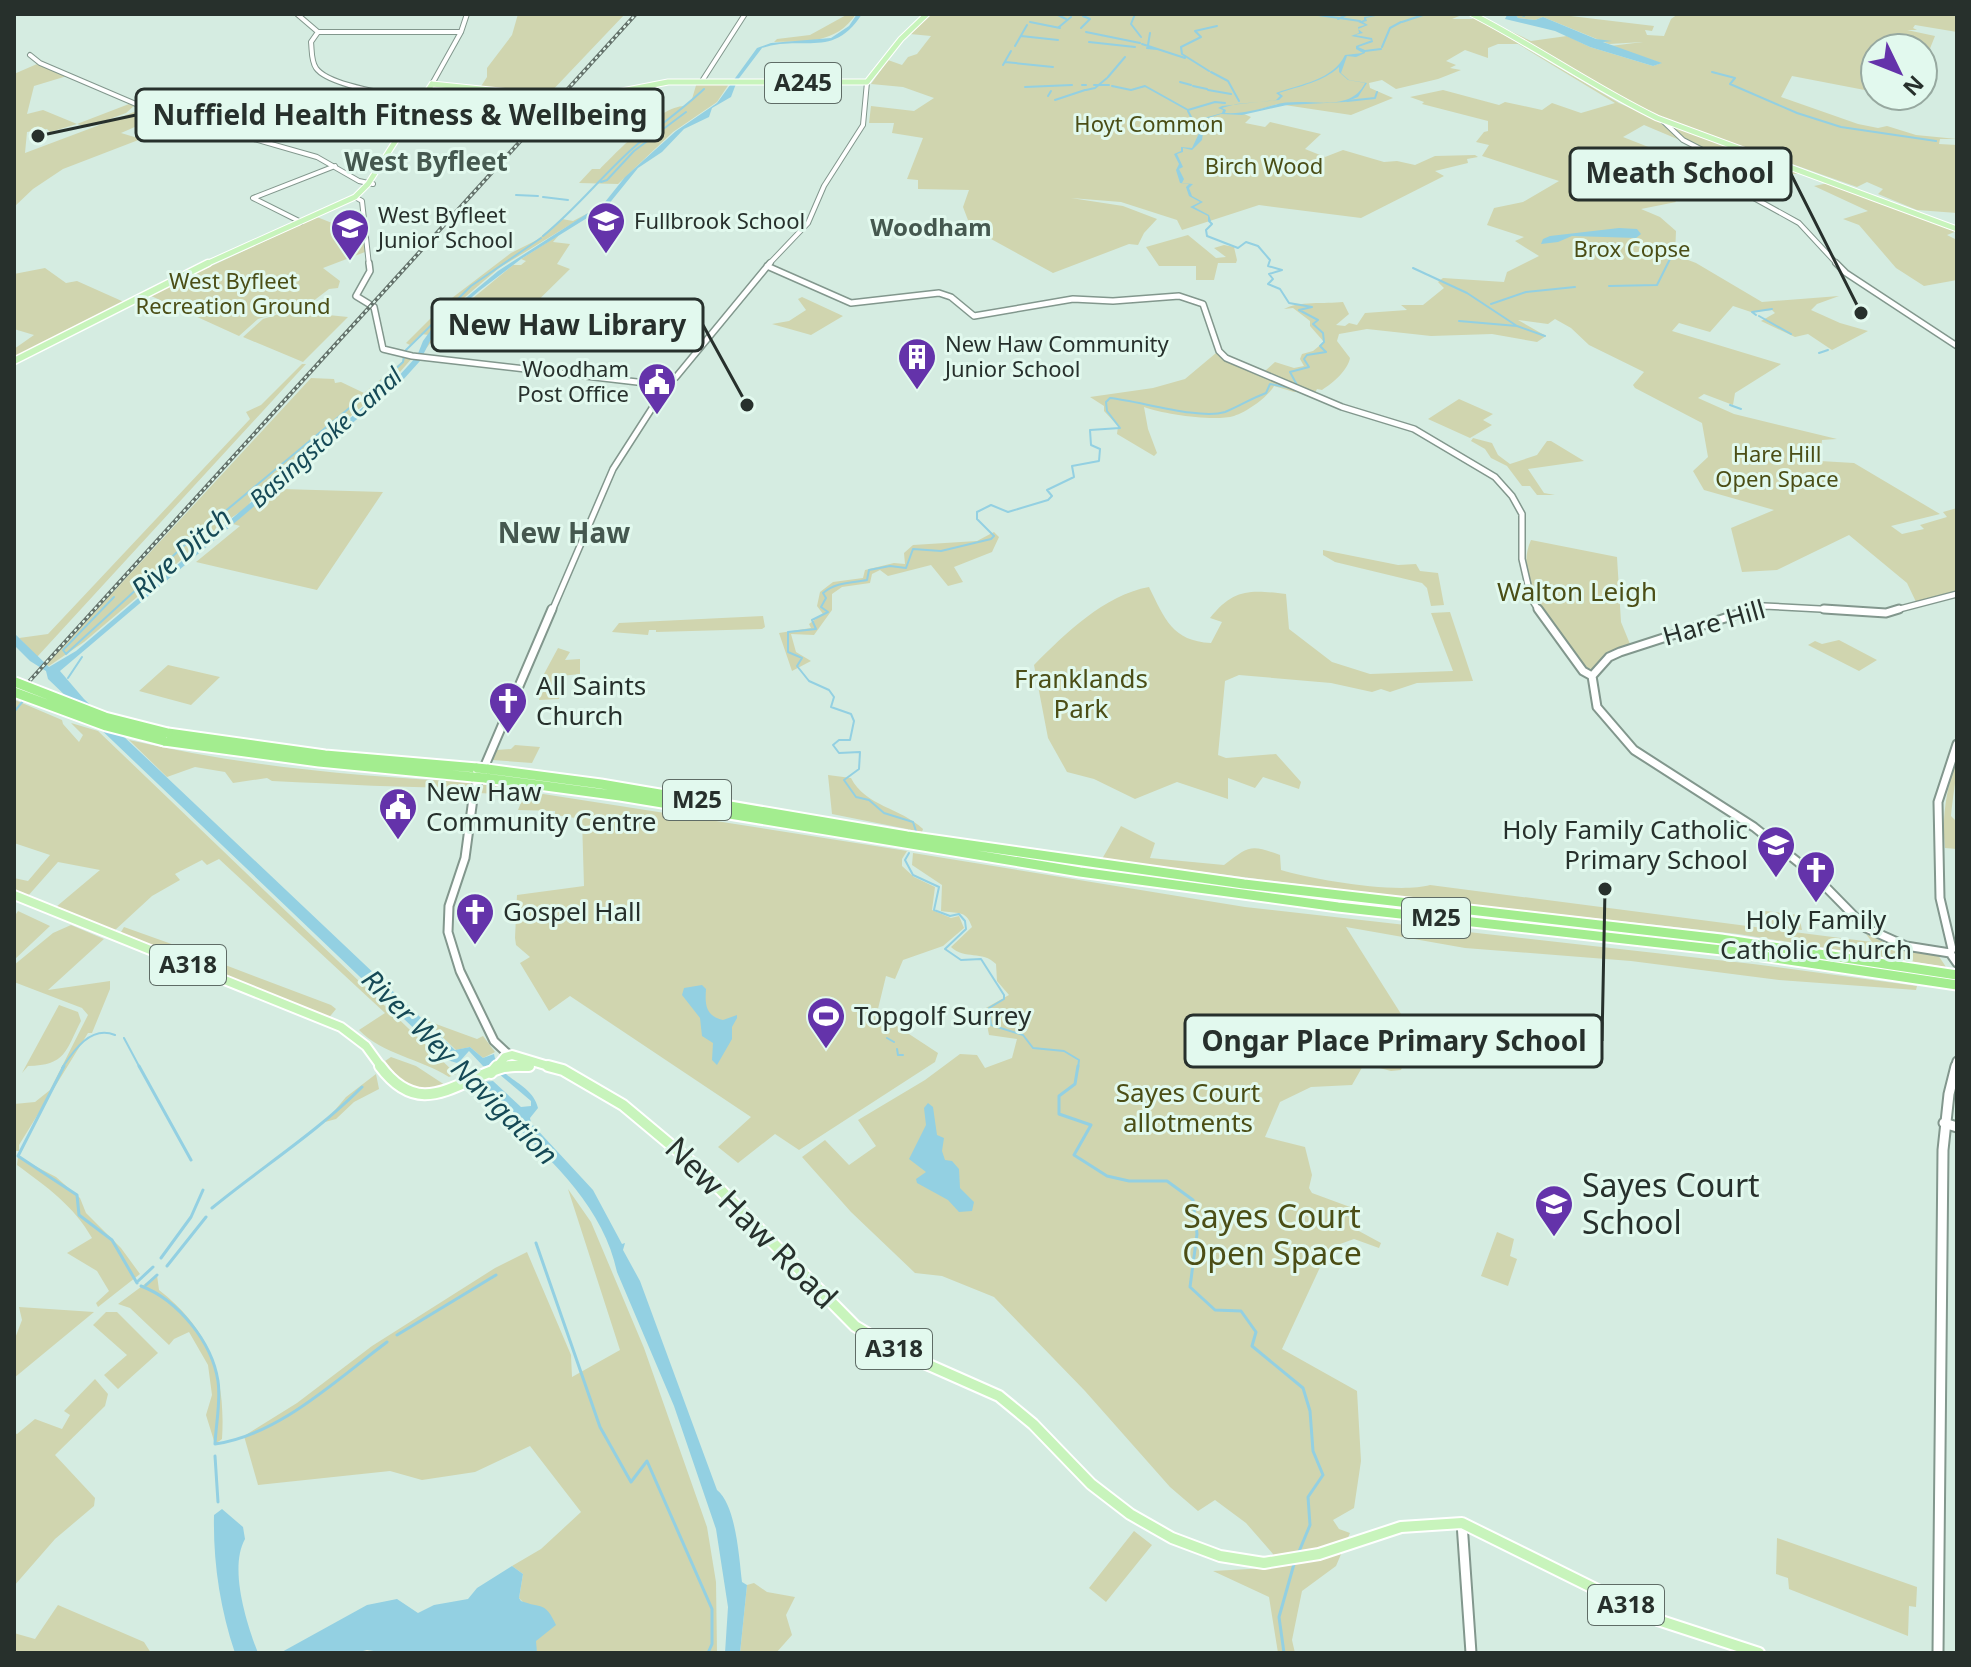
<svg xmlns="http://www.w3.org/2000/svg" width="1971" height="1667" viewBox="0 0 1971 1667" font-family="'Noto Sans',sans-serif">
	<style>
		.green { fill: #d0d5af }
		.water { fill: #93d0e2; fill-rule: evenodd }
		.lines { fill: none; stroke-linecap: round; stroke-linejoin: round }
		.stream-far1 { stroke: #93d0e2; stroke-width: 2 }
		.stream { stroke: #93d0e2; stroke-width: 3 }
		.secondary-far3-casing { stroke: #82978d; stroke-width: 6 }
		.secondary-far2-casing { stroke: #82978d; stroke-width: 8 }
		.secondary-far1-casing { stroke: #82978d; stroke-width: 11 }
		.secondary-casing { stroke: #82978d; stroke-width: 13 }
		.primary-far3-casing { stroke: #fff; stroke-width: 7 }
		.primary-far2-casing { stroke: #fff; stroke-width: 9 }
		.primary-far1-casing { stroke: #fff; stroke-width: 12 }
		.primary-casing { stroke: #fff; stroke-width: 14 }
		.highway-casing { stroke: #fff; stroke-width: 13 }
		.secondary-far3 { stroke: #fff; stroke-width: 4 }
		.secondary-far2 { stroke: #fff; stroke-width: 5 }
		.secondary-far1 { stroke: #fff; stroke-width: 7 }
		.secondary { stroke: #fff; stroke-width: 9 }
		.primary-far3 { stroke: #c8f4bc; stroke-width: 5 }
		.primary-far2 { stroke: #c8f4bc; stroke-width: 6 }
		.primary-far1 { stroke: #c8f4bc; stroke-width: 8 }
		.primary { stroke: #c8f4bc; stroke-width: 10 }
		.highway { stroke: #a3ed8f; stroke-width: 9 }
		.rail-casing { stroke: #63716a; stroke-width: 4 }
		.rail { stroke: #e2f9ee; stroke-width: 2; stroke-dasharray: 3; stroke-linecap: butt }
		.primary-bridge-casing { stroke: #fff; stroke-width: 7; stroke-linecap: butt }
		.highway-bridge-casing { stroke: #fff; stroke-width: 13; stroke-linecap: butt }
		.primary-bridge { stroke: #c8f4bc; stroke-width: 5 }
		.highway-bridge { stroke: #a3ed8f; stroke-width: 9 }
		.labels { text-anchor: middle; stroke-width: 6; stroke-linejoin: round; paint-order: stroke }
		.far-park-label { font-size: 22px; fill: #4b4e16; stroke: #e2f9ee }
		.far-poi-label { font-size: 22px; fill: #27302c; stroke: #e2f9ee; text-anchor: start }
		.shield { fill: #e2f9ee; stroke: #5f6c66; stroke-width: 2 }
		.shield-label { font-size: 24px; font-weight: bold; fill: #27302c }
		.far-neighbourhood-label { font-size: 24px; font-weight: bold; fill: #45584f; stroke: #e2f9ee }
		.far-water-label { font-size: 24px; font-style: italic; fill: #154956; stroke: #e2f9ee }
		.far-quarter-label { font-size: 26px; font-weight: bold; fill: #45584f; stroke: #e2f9ee }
		.park-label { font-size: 26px; fill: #4b4e16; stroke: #e2f9ee }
		.street-label { font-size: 26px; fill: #27302c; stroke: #e2f9ee }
		.poi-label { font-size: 26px; fill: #27302c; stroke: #e2f9ee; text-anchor: start }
		.neighbourhood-label { font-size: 28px; font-weight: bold; fill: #45584f; stroke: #e2f9ee }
		.water-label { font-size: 28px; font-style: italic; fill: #154956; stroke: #e2f9ee }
		.near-poi-label { font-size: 32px; fill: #27302c; stroke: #e2f9ee; text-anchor: start }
		.near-park-label { font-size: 32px; fill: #4b4e16; stroke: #e2f9ee }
		.near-street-label { font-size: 32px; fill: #27302c; stroke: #e2f9ee }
		.leader { fill: none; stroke: #27302c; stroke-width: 3 }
		.callout-dot { fill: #27302c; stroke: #e2f9ee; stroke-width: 3 }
		.callout { fill: #e2f9ee; stroke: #27302c; stroke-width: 3 }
		.callout-label { font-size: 28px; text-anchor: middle; font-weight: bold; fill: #27302c }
	</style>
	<rect width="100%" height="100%" fill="#d5ece1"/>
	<path class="green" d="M518 14H625L548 95 480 88 487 77V68L512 35Z
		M848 14H856C836 44 807 41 774 42L777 39 810 35Z
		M932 14H1464L1452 19H1473L1470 15 1619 103 1657 120 1682 141 1644 125 1623 137 1651 148 1662 172 1682 173 1683 192 1670 194 1676 202 1641 209 1660 217 1676 231 1675 255 1696 263 1762 302 1839 296 1817 304 1811 310 1840 323 1868 331 1832 350 1808 334 1795 337 1761 321 1775 313 1772 310 1751 312 1733 306 1710 332 1679 323 1672 331 1781 364 1735 393 1733 405 1704 394 1698 398 1734 414 1837 439 1822 440 1820 461 1854 463 1940 514 1891 526 1902 534 1924 529 1920 525 1947 517 1943 512 1957 508V592L1917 604 1907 583 1849 535 1777 570 1742 572 1731 528 1774 510 1704 490 1693 471 1708 457 1702 423 1635 388 1633 385 1644 372 1589 345 1571 328 1555 319 1548 324 1518 320 1546 336 1537 342 1492 334 1431 336 1367 329 1339 334 1337 341 1350 358C1348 370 1333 383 1322 390L1317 389 1315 393 1265 371 1275 362 1294 368 1304 366 1300 359 1302 354 1313 351 1324 342 1310 326V321L1293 308 1284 309C1298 301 1325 304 1343 302L1349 314 1336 325 1345 326 1349 323 1357 325 1365 313 1407 310 1401 305H1423L1444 288 1438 282 1443 278 1504 282 1507 272 1539 256 1515 241 1524 237 1487 225 1494 208 1523 202 1559 181 1482 156 1489 145 1476 142 1484 132 1488 131V121L1422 104 1424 102 1410 97 1443 90 1499 105 1505 102 1542 110 1552 103 1581 113 1615 103 1518 44H1498L1488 48V58L1465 50 1446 61 1456 65 1450 68 1461 70 1438 79 1396 89 1382 80 1369 83 1370 88 1393 98 1351 115 1278 104 1244 114 1251 117 1245 123 1265 127 1270 122 1321 134 1305 149 1325 157 1343 150 1384 162 1397 161 1415 165 1435 156 1475 155 1478 157 1467 159 1468 163 1435 171 1444 176 1361 218 1259 205 1182 230 1177 220 1121 202 1071 198 1123 206 1157 219 1144 233 1138 245 1129 244 1053 273 971 228 963 207 969 190 918 189V180L907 179 923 138 892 133 894 123H869L871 106 914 111 934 98 903 87 871 84 888 60 902 65 908 57 917 54 931 36 910 34Z
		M1514 14H1554L1654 26 1652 31 1645 30 1647 35 1664 36 1671 19 1678 14H1957V32L1915 25 1913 28 1917 30H1907L1935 36 1927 56 1923 55V48H1875V54L1868 62 1875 63V92L1792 76 1781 97 1858 124 1878 128 1887 126 1916 135 1957 139H1940L1939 144 1957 145V213L1917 210 1878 194 1883 189 1867 182 1857 187 1659 117 1612 94 1508 30 1531 41 1567 36 1590 47 1653 66 1661 63 1610 46 1643 42 1609 44 1543 17 1535 20 1518 18Z
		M37 64 67 76 34 86 27 114 43 110 77 124 129 104 134 106 126 113 88 127 77 124 50 132 47 129 27 132 25 153 142 109 160 116 121 133 141 139 63 169 33 189 14 207V74Z
		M697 82 729 84 717 102 673 132 618 184 579 183 592 169H600C617 152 661 105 685 106L692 99Z
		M1666 123 1808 172 1769 178 1748 170 1731 171 1723 159 1689 142Z
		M1833 182 1957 231 1947 235 1957 240V280L1924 286 1896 268 1859 225 1843 219 1868 211 1814 186Z
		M596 209 499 268 436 322 429 335 421 334 410 345 406 343 448 301 511 253 537 240 562 219 573 221Z
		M317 217 332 223 360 220 365 252 323 268 340 281 338 288 329 289 312 302 258 319 239 336 149 295Z
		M559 235 553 242 570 244 557 264 570 269 509 329 497 327 475 343 434 338 422 354 438 327 513 265H521L526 261 521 259Z
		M1188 235 1216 258 1226 257 1214 248 1224 245 1234 247 1237 260 1236 263H1218L1214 280H1196V266H1159L1146 247Z
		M45 268 66 283 77 281 124 302 14 358V349L34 335 14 329V274Z
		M802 297 843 316 811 335 772 324 789 321 806 310 798 299Z
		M310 304 328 315 348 317 303 362 243 337 263 319Z
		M1216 353 1300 390 1294 392 1274 386C1268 397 1247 412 1234 416 1214 422 1163 414 1144 407L1148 429 1157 453 1154 456 1117 434 1118 426 1104 411V406L1090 397 1153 388 1185 379Z
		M402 356 413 357 393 380 250 502 249 506 228 520 84 642 49 666 46 665 311 378 334 379 335 383 341 382 364 393 403 361Z
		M302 364H306L37 657 19 638 48 634 250 419 246 412 261 405Z
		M1459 399 1493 414 1483 420 1492 425 1470 438 1428 419Z
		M1473 438 1492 443 1498 455 1510 464 1537 455 1547 441H1551L1584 461 1528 469 1544 493 1555 495H1537L1530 486H1522L1507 466 1491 458 1485 449 1471 441Z
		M298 469 305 471 282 489 383 492 317 590 196 562 240 526 233 524 239 517Z
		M994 532 999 537 992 552 954 567 963 582 948 586 931 565 888 576 880 570 872 574 870 583 842 587 832 594V610L814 635 791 634 796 652 811 661 792 671 779 633 811 628 809 624 823 614 817 606 820 592 833 582 863 578 865 570 894 563 905 564 904 553 913 545 977 541Z
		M1531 540 1617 557 1621 622 1630 644 1612 652 1595 670 1584 667C1560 635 1511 583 1531 540Z
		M1323 550 1398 565 1416 564 1420 571 1438 573 1444 605 1431 606 1427 588 1422 583 1335 562 1323 555Z
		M1149 587C1165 619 1172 641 1211 643L1222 622 1210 618C1234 588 1250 590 1286 594L1289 629 1332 662 1370 674 1453 671 1431 613 1450 612 1473 681 1417 683 1390 692 1381 689 1372 692 1331 683 1239 675 1225 681 1218 755 1226 758 1276 754 1301 782 1299 789 1263 777 1255 788 1228 778V799L1177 782 1135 799 1094 779 1067 772 1048 738 1034 665C1065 634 1104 595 1149 587Z
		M763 616 765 627 762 629 656 632V630H649L648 635 612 632 619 623Z
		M1839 640 1877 660 1859 671 1808 645 1815 641 1822 644Z
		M558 648 570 652 565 660 580 659V674L561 676 559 699 539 700 544 674Z
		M168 665 220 677 191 705 139 691Z
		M15 700 62 720 63 724 79 742 83 735 71 723 98 731 456 1074 449 1077C421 1059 382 1054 359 1030L385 1013 219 859 207 865 202 860 175 874 180 880 152 896 114 931 56 907 100 870 58 862 27 897 14 893V878L28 881 50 855 14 843Z
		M129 740C241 766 359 777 475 782L473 788C405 788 339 784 272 781L267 778 233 783 225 772 195 767 167 777Z
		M515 745 540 747 532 763 492 760 496 750 511 749Z
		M1957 753C1957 778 1953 793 1951 816L1957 822V849L1945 848C1941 814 1948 786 1957 753Z
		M828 775 851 778C865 806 901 808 923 829L922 832 832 814Z
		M480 784 907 851 902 859V866L914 877 935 887 932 910 951 918 959 916 964 928 943 946 903 960 895 979 886 976 877 1013 938 1053 935 1062 799 1150 775 1134 738 1163 718 1147 751 1117 570 996 549 1011 520 963 530 957 516 945 515 938 517 895 584 886 582 819 555 815V811L518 810 524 795 478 793Z
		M1121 826 1155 843 1150 858 1224 865C1249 846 1250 844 1280 855L1281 870C1314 880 1398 894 1430 885L1872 942 1866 934 1890 945 1938 955 1946 967 1738 934 1391 896 1102 859Z
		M913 853 1245 907 1753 964 1917 986 1916 990 1779 980 1631 961 1465 948 1346 927 1415 1036 1401 1070 1391 1071 1364 1064 1352 1085 1311 1087 1280 1102 1265 1137 1305 1147 1312 1175 1309 1188 1312 1193 1350 1207 1357 1230 1381 1243 1379 1248 1354 1239 1329 1248 1282 1349 1357 1391 1361 1461 1354 1508 1333 1520 1339 1529 1350 1533 1336 1566 1302 1591 1292 1640 1295 1653H1278L1269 1597 1213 1571 1267 1568 1273 1554 1246 1523 1215 1500 1198 1511 1170 1487 1085 1391 994 1297 942 1276 915 1273 851 1212 802 1157 825 1140 849 1165 876 1146 858 1120 925 1080 960 1054 977 1055 985 1068 1012 1058 1017 1039 989 1035 984 1009 1009 995 997 981 996 964C982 950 965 960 951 947L972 927C966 909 957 914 941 911L942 885 912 865Z
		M1757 910 1799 915 1802 930 1760 925Z
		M18 911 50 926 14 960V917Z
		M71 925 104 939 48 990 110 981V989L92 1033H88L19 1145V1151H14V1104L35 1102 50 1090 88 1015 82 1008 14 982V965L53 933Z
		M124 927 208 957 197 968 118 937Z
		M212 960 331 1005 336 1009 327 1020 203 971Z
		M59 1005 78 1012 81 1021C65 1052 66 1065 28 1066L22 1073Z
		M425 1020 477 1039 483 1036 495 1052 483 1058 470 1047 456 1050Z
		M391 1057 416 1066 448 1087C419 1096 402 1084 385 1061Z
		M376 1074 379 1089 354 1102 336 1119 325 1122 346 1097Z
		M18 1157 56 1177 80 1198 86 1213 121 1248 140 1274 98 1307 96 1303 109 1291 97 1271 67 1253 92 1238C74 1206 47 1187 17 1165Z
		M568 1189 591 1222 644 1348 707 1527 716 1582 717 1653H537L525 1604 519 1598 523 1574 512 1566 541 1549 581 1512 530 1446 475 1472 422 1480 390 1471 258 1485 244 1436 297 1403 372 1346 495 1268 527 1252 571 1355 572 1377 620 1350Z
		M1497 1232 1514 1239 1510 1256 1517 1259 1508 1286 1481 1276Z
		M157 1275 159 1290C210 1330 226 1375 222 1439L215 1444 206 1415 212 1395 208 1365 189 1332 174 1339 169 1345 130 1308 118 1304Z
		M19 1307 94 1312 14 1378V1341L22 1320Z
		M106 1312H117L158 1353 118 1389 104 1375 127 1355 93 1325Z
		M95 1379 108 1394 105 1406 55 1455 95 1498 94 1506 55 1539 14 1586V1433L17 1434 35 1419 62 1429 70 1415 64 1411Z
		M1134 1531 1152 1545 1106 1602 1089 1588Z
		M1777 1538 1917 1587 1916 1607 1909 1606 1908 1636 1789 1589 1788 1578 1776 1574Z
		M754 1583 767 1592 795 1597 786 1615 792 1635 776 1653H740L747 1585Z
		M58 1605 144 1642 151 1653H14V1633L35 1639Z"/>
	<path class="water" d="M857 14H862C833 60 802 34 762 48L737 81 731 97 712 108 709 117 684 129 662 152 638 168 608 205 521 259 479 291 437 327 420 361 402 381 60 671 84 699 455 1050 470 1047 483 1058 494 1054C498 1080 532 1082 538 1108L530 1118 531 1123 593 1190 622 1244 625 1243 623 1250 640 1281 717 1490C736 1505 739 1557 742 1582L747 1585 740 1653H725L728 1607 716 1529 674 1406 617 1272C601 1195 530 1142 476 1089L478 1084 457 1063 447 1060 48 679 46 671 30 661 14 645V633L49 667 76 651 396 379 417 356 423 341 436 323 498 271 605 202 625 177 676 131 717 103 757 48 771 43 831 38 849 26ZM469 1051 483 1066 492 1068 531 1101V1106L521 1107 493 1081 483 1082 461 1060Z
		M1385 14 1366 18 1367 21 1363 22 1368 25 1358 29 1363 33 1355 35 1372 38 1373 42 1358 47 1365 50V53L1356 57 1347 56 1341 73 1349 80 1367 83 1358 97 1345 102 1287 105 1242 115 1221 114 1205 119 1201 124 1204 126 1202 140 1192 150 1183 148V152L1177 154 1183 167 1179 169 1184 179 1182 183 1193 184 1189 188 1192 196 1203 202 1194 207 1209 215 1211 221H1208V216L1190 207 1200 202 1189 196 1186 187 1189 184 1180 183 1176 170 1179 164 1174 154 1181 151V147L1192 148 1202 127 1197 123 1204 118 1222 113 1223 110 1218 108 1222 106 1276 100 1280 96 1276 93C1301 84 1333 80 1345 55L1363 53 1356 49V46L1372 40 1351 36 1359 33 1358 27 1365 25 1358 22 1364 20V17ZM1339 67V72L1348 80 1365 83C1349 116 1305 95 1274 105 1257 110 1243 114 1225 113L1226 110 1222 108 1236 104 1279 100 1283 96 1279 93C1300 86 1323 82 1339 67Z
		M1515 14 1518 18 1535 20 1543 17 1596 39 1612 41 1603 42 1662 63 1653 66 1590 47 1555 31 1505 19 1507 15Z
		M1619 228 1637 229 1641 234 1636 238 1572 236 1558 242 1541 244 1543 239 1550 236Z
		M702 985 706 989C705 1004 705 1016 723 1020L737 1015V1018L732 1027V1039L717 1065 712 1060 713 1043 702 1036 700 1018 682 995 684 988Z
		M928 1103 933 1107 937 1135 944 1138 942 1151 945 1160 952 1161 959 1169 960 1188 974 1202 972 1211 959 1212 948 1200 917 1183 916 1179 926 1172 909 1159 926 1125 924 1108Z
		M222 1509 243 1527 245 1539C229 1568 246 1622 258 1653H235C220 1608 213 1562 214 1515Z
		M512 1566 523 1574 519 1598 521 1601C542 1609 545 1601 556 1625L536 1641 537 1653H387L367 1650 355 1653H280L367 1605 397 1599 418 1613 434 1605 468 1599 477 1588Z"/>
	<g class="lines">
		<path class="stream-far1" d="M1056 14 1066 19
			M1135 14 1131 24 1141 37
			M1290 14H1304
			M1311 14 1360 21
			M1520 14 1524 16
			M1338 19 1348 14
			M1030 22 1060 28
			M1402 22 1426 14
			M1059 27 1071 17
			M1081 28 1090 19 1083 16
			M1086 32 1140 43
			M1021 36 1058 40
			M1089 42 1135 47
			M1142 44 1185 58
			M1148 45 1150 33
			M1015 46 1027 25
			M1382 47 1390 28 1401 22
			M1147 48 1157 49
			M1365 51 1381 49
			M1005 62 1053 67
			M1003 65 1011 51
			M1209 71 1182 54 1181 47 1201 37 1195 31 1217 26
			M1211 72 1228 81 1239 101
			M1712 72 1735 78 1730 84 1797 113 1841 127 1936 141
			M1108 77 1125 57
			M1180 82 1191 85
			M1082 85H1086
			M1094 85H1109
			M1112 86 1131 90 1145 86 1188 110 1215 102 1225 103
			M1193 86 1207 89
			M1025 87 1072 85
			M1086 90 1095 88 1107 78
			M1208 90 1231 94
			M1048 96 1051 91
			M1055 100 1085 90
			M1347 101 1375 98 1377 92
			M1188 111 1195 125
			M601 182 607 180 634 151 686 112
			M516 195 538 196
			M543 197 568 200
			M1209 221 1212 224 1206 230 1207 236 1238 248 1246 242 1258 246 1270 260 1268 266 1282 270 1269 274 1273 279 1268 284 1280 289 1289 303 1312 307 1299 310 1318 320 1313 324 1323 333 1324 342 1320 346 1326 352 1307 355 1304 359 1309 367 1290 372 1297 385
			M543 236C576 209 601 177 632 149 655 128 681 111 704 89
			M1413 268 1467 293 1517 326
			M1609 286 1657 285 1671 257
			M1491 304 1526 292 1575 287
			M1756 315 1752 312 1772 309
			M1759 316 1791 334
			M1459 321 1517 326 1545 336
			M406 350 471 286 541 238
			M1819 353 1828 350
			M1730 405 1741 409
			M66 654 187 543 389 375 403 362 404 357
			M66 654 63 650 114 597
			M68 678 82 657
			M14 712 23 701
			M916 831 913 822 884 813 869 800 856 797 844 780 859 769 860 752 839 753 833 745 839 740H850L854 721 851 714 831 707 834 697 829 690 809 681 797 666 802 658 788 652V632L816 629 812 620 828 612 821 607 826 598 823 593C836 582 851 583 867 580L869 570 890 566 906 568 913 549 941 551 991 539 994 536 977 519V512L991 505 1008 512 1048 500 1052 496 1047 490 1074 477 1072 466 1099 461 1100 449 1091 445 1090 430 1120 428 1107 411 1106 402 1110 398C1140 401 1199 420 1225 412 1238 407 1252 398 1266 393L1270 384 1291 388
			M909 853 905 860 913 875 939 887 934 910 950 916 959 914 965 921 966 929 945 949 961 960 981 959 1004 995V999L989 1008 991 1025 1023 1035 1033 1048 1064 1051 1079 1060 1078 1068
			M124 1038 140 1068
			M887 1038 894 1042
			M897 1049 898 1055H903
			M62 1068C74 1050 91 1025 115 1035"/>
		<path class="stream" d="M64 1066 18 1156 77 1195 79 1215 112 1240 137 1283
			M139 1066 191 1160
			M1078 1066 1075 1084 1059 1096V1114L1091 1125 1074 1155 1107 1176 1129 1181H1167L1193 1200 1197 1234 1190 1287 1215 1310 1241 1311 1256 1332 1252 1346 1303 1388 1310 1411 1313 1451 1323 1475 1308 1497 1310 1525 1298 1554
			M212 1208C262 1167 316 1133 362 1087
			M536 1243 600 1427 631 1482 647 1461 712 1609V1644L708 1653
			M161 1258 191 1217 203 1190
			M167 1266 206 1217
			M137 1282 153 1267
			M146 1285 157 1275
			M141 1286C178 1300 212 1342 218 1381 221 1401 216 1423 215 1444 279 1435 336 1380 387 1342
			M397 1335 496 1275
			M215 1456 218 1502
			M1284 1653 1279 1617 1294 1564"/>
		<defs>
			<path id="secondary-far3" d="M297 14 318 32 311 42C312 50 311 61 316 68 328 86 399 96 421 99
				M318 32H461
				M30 55 40 63 171 119 219 129 317 157 359 181 373 184
				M702 81 745 14
				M432 84 461 32 467 14
				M1662 120 1683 140 1718 158 1752 197 1799 223 1838 265
				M355 197 362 201 369 265
				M301 222 253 198 335 166
				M768 265 808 223 824 186 863 125 867 82"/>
			<path id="secondary-far2" d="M369 263 370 271 356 296 374 307 383 349 412 356 663 385 676 377 770 263
				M1836 263 1846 273 1957 346
				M767 266 851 303 939 293 951 297 974 316 1073 299 1113 301 1179 296 1203 304 1219 351 1226 358 1342 407 1414 429 1495 477 1512 496 1522 514V559L1531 598 1539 611
				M552 611 613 469 665 388
				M1747 611 1764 606 1858 611
				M1892 611 1957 594"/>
			<path id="secondary-far1" d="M1538 609 1583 671 1592 676
				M1824 609 1886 613 1899 609
				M1592 676 1597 707 1634 750 1754 827 1813 874 1866 928 1906 946 1950 953
				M1592 676 1609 657 1620 652 1753 609
				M1950 953 1952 949 1940 898 1938 802 1957 744
				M1950 953 1957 963
				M509 1055 494 1041 460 971 448 932 449 906 465 858 474 791 552 609
				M1955 1068 1957 1061"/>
			<path id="secondary" d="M1944 1123 1957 1127
				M1462 1523 1471 1653
				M1938 1653 1943 1150 1949 1094 1956 1066"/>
			<path id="primary-far3" d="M1472 14C1535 46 1593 87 1657 118L1957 229
				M432 84 548 96
				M564 98H586L668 82H867L901 39 927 14
				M204 265 355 197 368 184 432 84"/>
			<path id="primary-far2" d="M14 361 208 263"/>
			<path id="primary-far1" d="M14 895 341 1027 366 1046 382 1068
				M496 1068 505 1057 512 1055 555 1068
				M502 1068 529 1066"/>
			<path id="primary" d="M380 1066C421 1121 455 1081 504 1067 511 1065 521 1066 529 1066
				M548 1066 563 1070 623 1105 702 1171 855 1326 895 1350 999 1396 1033 1424 1091 1484 1130 1514 1172 1538 1220 1556 1264 1563 1319 1554 1401 1527 1462 1523 1658 1620 1759 1653
				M491 1073 497 1066"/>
			<path id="highway" d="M168 733 325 755 477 768
				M164 741 319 762 473 777
				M487 769 601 784 907 836 1244 884 1721 939 1957 975
				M485 778 620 796 1080 872 1338 907 1722 950 1957 985"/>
		</defs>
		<use href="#secondary-far3" class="secondary-far3-casing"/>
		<use href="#secondary-far2" class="secondary-far2-casing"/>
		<use href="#secondary-far1" class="secondary-far1-casing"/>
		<use href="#secondary" class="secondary-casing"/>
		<use href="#primary-far3" class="primary-far3-casing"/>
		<use href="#primary-far2" class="primary-far2-casing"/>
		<use href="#primary-far1" class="primary-far1-casing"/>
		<use href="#primary" class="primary-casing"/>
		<use href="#highway" class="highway-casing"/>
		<use href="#secondary-far3" class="secondary-far3"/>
		<use href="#secondary-far2" class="secondary-far2"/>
		<use href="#secondary-far1" class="secondary-far1"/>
		<use href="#secondary" class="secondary"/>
		<use href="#primary-far3" class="primary-far3"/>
		<use href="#primary-far2" class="primary-far2"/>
		<use href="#primary-far1" class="primary-far1"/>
		<use href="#primary" class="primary"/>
		<use href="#highway" class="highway"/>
		<defs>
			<path id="rail" d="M14 698 636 14"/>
		</defs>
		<use href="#rail" class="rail-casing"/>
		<use href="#rail" class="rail"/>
		<defs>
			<path id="primary-bridge" d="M548 96 564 98"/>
			<path id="highway-bridge" d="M15 682 105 717 168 733
				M14 692 106 726 164 741
				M477 768 487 769
				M473 777 485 778"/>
		</defs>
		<use href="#primary-bridge" class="primary-bridge-casing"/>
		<use href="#highway-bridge" class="highway-bridge-casing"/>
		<use href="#primary-bridge" class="primary-bridge"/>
		<use href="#highway-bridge" class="highway-bridge"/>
	</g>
	<defs>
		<symbol id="school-pin" viewBox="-11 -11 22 30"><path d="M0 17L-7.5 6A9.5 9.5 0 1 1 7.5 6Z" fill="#6433aa" stroke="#e2f9ee"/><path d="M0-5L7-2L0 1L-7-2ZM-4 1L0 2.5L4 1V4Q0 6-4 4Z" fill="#fff"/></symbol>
		<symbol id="building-pin" viewBox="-11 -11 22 30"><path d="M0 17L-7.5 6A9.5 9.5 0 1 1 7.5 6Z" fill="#6433aa" stroke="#e2f9ee"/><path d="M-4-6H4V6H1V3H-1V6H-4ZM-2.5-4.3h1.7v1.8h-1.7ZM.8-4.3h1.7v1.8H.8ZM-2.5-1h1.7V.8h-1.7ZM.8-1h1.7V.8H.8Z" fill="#fff"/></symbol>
		<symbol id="civic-pin" viewBox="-11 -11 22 30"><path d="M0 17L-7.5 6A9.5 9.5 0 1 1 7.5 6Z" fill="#6433aa" stroke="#e2f9ee"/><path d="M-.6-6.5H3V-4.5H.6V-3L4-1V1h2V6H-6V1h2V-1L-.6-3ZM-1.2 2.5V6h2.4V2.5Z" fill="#fff"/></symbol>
		<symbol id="church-pin" viewBox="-11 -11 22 30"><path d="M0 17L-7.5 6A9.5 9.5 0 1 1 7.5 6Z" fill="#6433aa" stroke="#e2f9ee"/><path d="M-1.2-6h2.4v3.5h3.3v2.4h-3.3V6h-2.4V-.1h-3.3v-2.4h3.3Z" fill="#fff"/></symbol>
		<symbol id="stadium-pin" viewBox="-11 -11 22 30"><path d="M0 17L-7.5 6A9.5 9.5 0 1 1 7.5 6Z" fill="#6433aa" stroke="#e2f9ee"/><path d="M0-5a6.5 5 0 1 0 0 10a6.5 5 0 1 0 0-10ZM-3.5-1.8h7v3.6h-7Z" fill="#fff"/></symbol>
	</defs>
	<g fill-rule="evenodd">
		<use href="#school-pin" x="584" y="199" width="44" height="60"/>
		<use href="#school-pin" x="328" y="206" width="44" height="60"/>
		<use href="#building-pin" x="895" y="335" width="44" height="60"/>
		<use href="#civic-pin" x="635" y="360" width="44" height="60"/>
		<use href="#church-pin" x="486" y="679" width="44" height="60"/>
		<use href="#civic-pin" x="376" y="785" width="44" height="60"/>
		<use href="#school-pin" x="1754" y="823" width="44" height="60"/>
		<use href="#church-pin" x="1794" y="848" width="44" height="60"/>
		<use href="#church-pin" x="453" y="890" width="44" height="60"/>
		<use href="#stadium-pin" x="804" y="994" width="44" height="60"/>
		<use href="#school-pin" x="1532" y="1182" width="44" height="60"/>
	</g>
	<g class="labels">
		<g class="far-park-label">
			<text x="1149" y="132">Hoyt Common</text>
			<text x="1264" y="174">Birch Wood</text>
			<text x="1632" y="257">Brox Copse</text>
			<text x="233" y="289">West Byfleet<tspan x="233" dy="25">Recreation Ground</tspan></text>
			<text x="1777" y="462">Hare Hill<tspan x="1777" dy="25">Open Space</tspan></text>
		</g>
		<g class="far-poi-label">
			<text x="378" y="223">West Byfleet<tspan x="378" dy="25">Junior School</tspan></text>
			<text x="634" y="229">Fullbrook School</text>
			<text x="945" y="352">New Haw Community<tspan x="945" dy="25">Junior School</tspan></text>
			<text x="629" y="377" text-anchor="end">Woodham<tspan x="629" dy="25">Post Office</tspan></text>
		</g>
		<g class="shield">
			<rect x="765" y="63" width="76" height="40" rx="6"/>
			<rect x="663" y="780" width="68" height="40" rx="6"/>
			<rect x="1402" y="898" width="68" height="40" rx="6"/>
			<rect x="150" y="945" width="76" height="40" rx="6"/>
			<rect x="856" y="1329" width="76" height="40" rx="6"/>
			<rect x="1588" y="1585" width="76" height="40" rx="6"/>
		</g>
		<g class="shield-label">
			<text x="803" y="91">A245</text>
			<text x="697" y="808">M25</text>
			<text x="1436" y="926">M25</text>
			<text x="188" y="973">A318</text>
			<text x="894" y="1357">A318</text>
			<text x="1626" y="1613">A318</text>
		</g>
		<g class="far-neighbourhood-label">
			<text x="931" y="236">Woodham</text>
		</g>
		<g class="far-water-label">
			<text transform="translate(326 438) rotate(-42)" y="8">Basingstoke Canal</text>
		</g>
		<g class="far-quarter-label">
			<text x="426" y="171">West Byfleet</text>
		</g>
		<g class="park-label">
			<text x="1577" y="601">Walton Leigh</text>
			<text x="1081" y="688">Franklands<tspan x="1081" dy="30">Park</tspan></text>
			<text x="1188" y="1102">Sayes Court<tspan x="1188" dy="30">allotments</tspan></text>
		</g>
		<g class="street-label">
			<text transform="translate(1714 623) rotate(-16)" y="9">Hare Hill</text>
		</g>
		<g class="poi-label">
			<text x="536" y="695">All Saints<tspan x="536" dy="30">Church</tspan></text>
			<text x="426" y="801">New Haw<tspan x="426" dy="30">Community Centre</tspan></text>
			<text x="1748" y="839" text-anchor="end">Holy Family Catholic<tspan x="1748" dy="30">Primary School</tspan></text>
			<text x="503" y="921">Gospel Hall</text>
			<text x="1816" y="929" text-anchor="middle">Holy Family<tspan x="1816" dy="30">Catholic Church</tspan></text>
			<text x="854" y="1025">Topgolf Surrey</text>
		</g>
		<g class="neighbourhood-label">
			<text x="564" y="543">New Haw</text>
		</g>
		<g class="water-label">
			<text transform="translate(181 553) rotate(-41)" y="10">Rive Ditch</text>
			<text transform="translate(460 1067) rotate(45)" y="10">River Wey Navigation</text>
		</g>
		<g class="near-poi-label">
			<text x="1582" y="1197">Sayes Court<tspan x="1582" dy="37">School</tspan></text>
		</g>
		<g class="near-park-label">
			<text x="1272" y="1228">Sayes Court<tspan x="1272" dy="37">Open Space</tspan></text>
		</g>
		<g class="near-street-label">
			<text transform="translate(751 1223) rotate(45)" y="11">New Haw Road</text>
		</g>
	</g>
	<path class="leader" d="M38 136L136 115M1861 313L1791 174M747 405L703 325M1605 889L1602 1041"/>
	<g class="callout-dot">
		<circle cx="38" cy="136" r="8"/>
		<circle cx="1861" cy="313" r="8"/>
		<circle cx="747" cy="405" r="8"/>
		<circle cx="1605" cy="889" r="8"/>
	</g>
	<g class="callout">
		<rect x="136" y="89" width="527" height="52" rx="8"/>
		<rect x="1570" y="148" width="221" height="52" rx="8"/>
		<rect x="432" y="299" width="271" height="52" rx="8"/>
		<rect x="1185" y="1015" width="417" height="52" rx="8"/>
	</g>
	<g class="callout-label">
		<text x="400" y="125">Nuffield Health Fitness &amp; Wellbeing</text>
		<text x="1680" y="183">Meath School</text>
		<text x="567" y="335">New Haw Library</text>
		<text x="1394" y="1051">Ongar Place Primary School</text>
	</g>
	<rect width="1971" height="1667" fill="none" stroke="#27302c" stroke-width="32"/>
	<g transform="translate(1899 72) rotate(133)"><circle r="38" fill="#e2f9ee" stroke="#97a9a0" stroke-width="2"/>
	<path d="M0-6L14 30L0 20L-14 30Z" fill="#6433aa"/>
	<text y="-12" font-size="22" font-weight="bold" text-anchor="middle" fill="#27302c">N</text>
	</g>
</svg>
